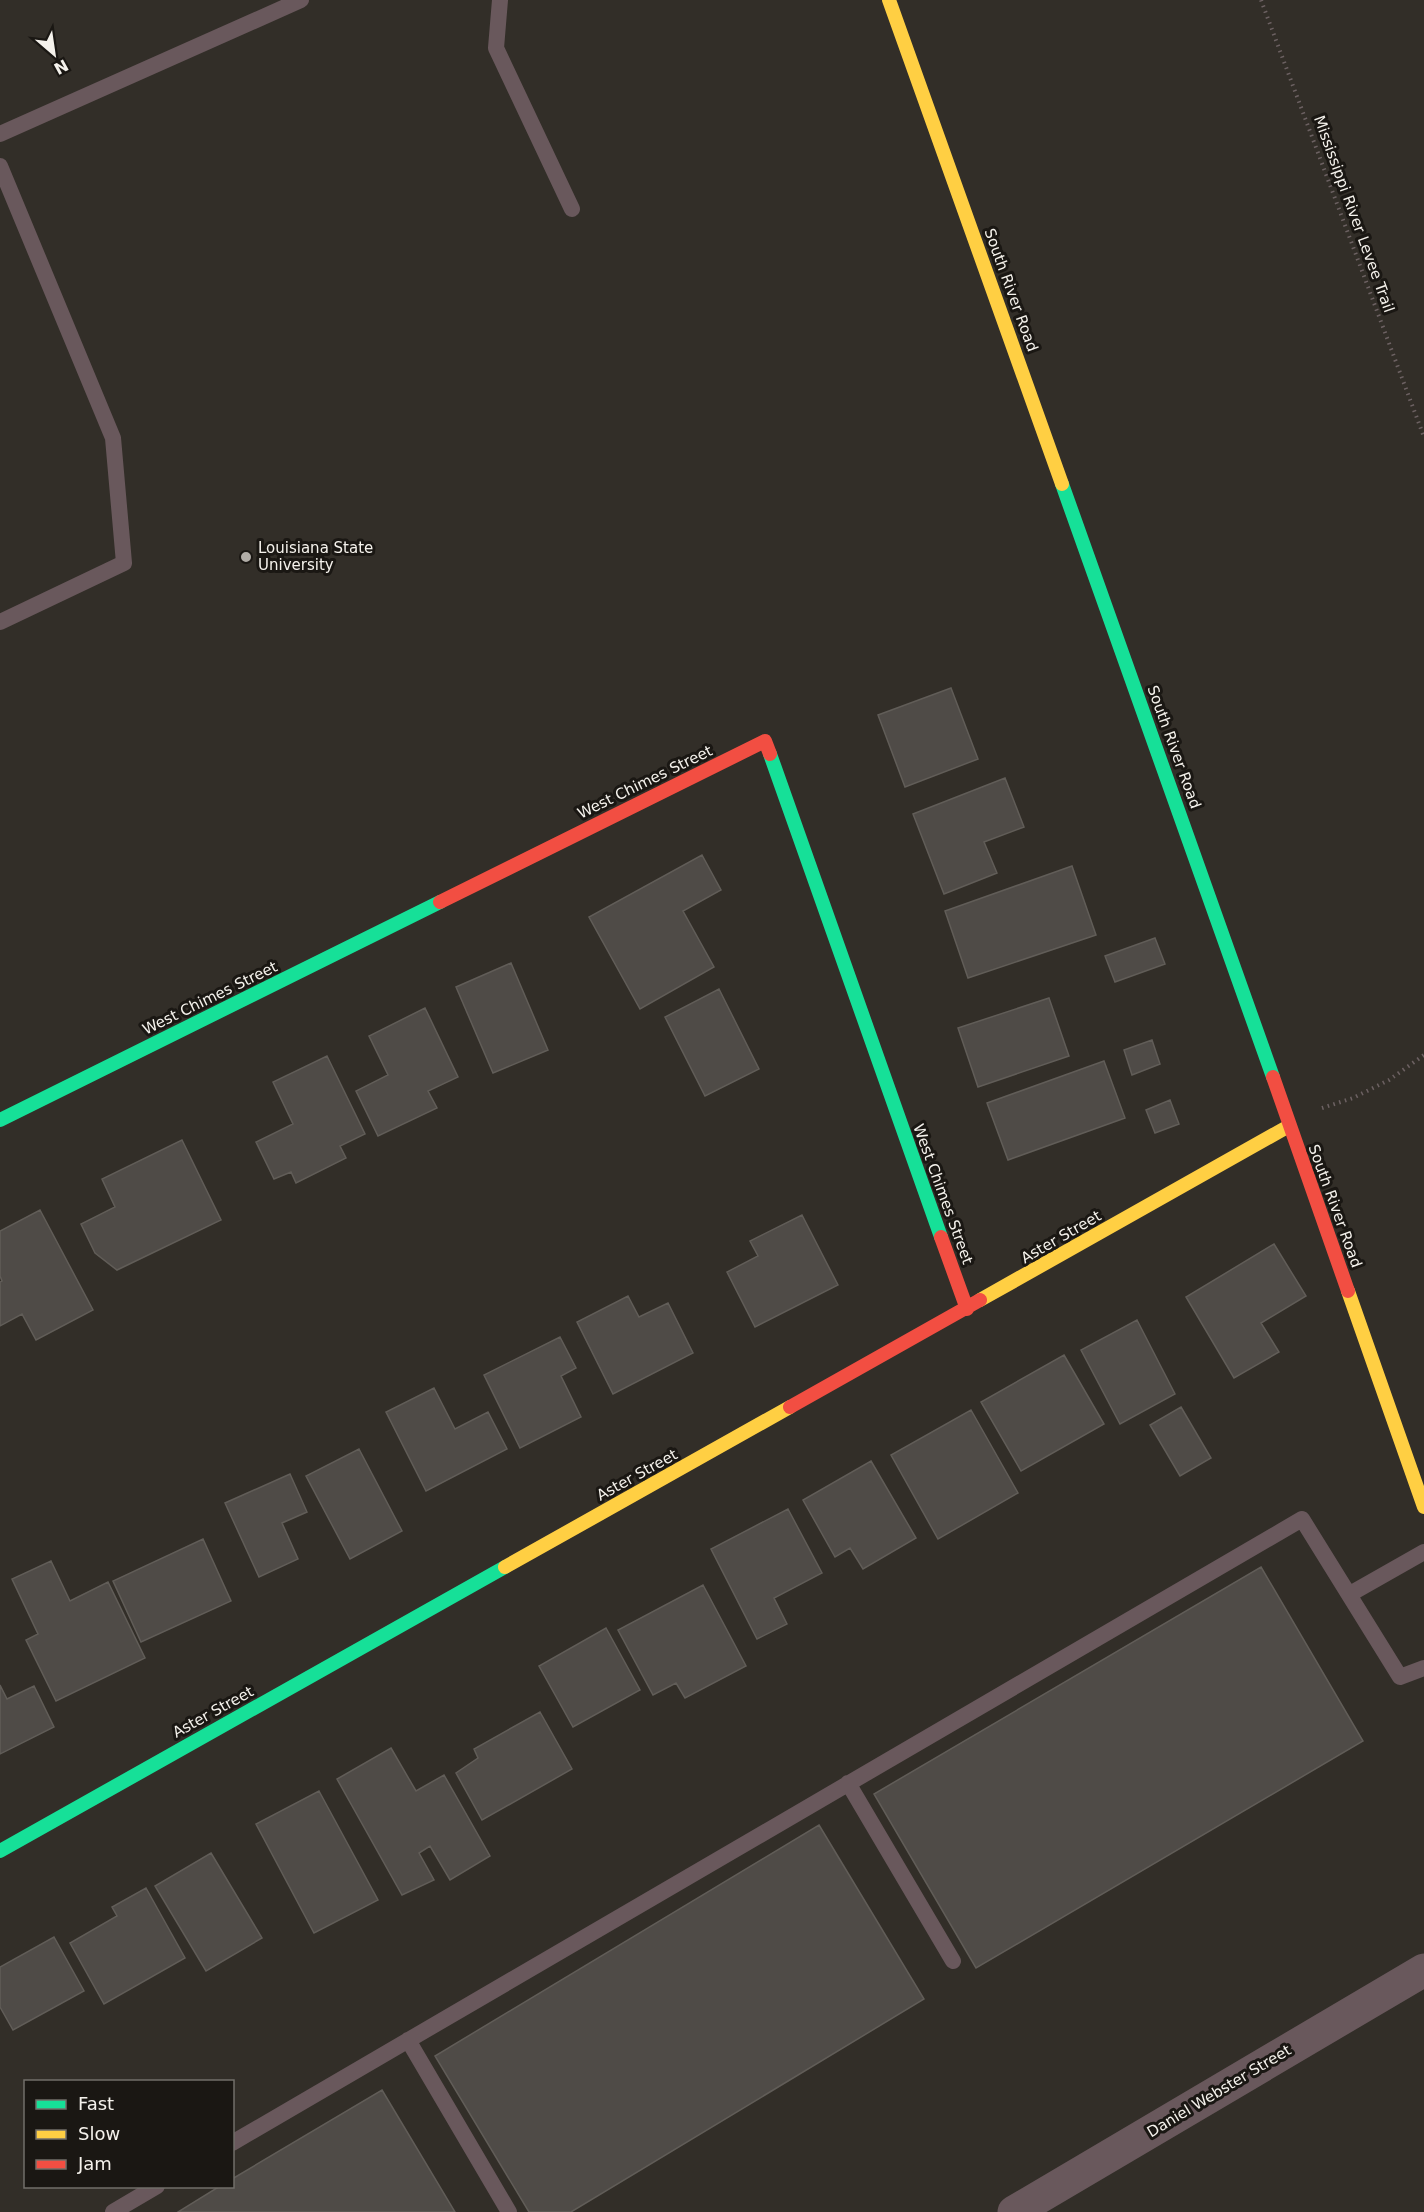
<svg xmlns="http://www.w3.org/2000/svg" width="1424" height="2212" viewBox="0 0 1424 2212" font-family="'DejaVu Sans',sans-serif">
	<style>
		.building { fill: #4f4b47; stroke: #615d58; stroke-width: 1.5 }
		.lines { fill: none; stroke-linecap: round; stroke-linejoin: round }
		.path { stroke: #6c6162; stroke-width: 4; stroke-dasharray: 1.5 4.5; stroke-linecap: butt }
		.lane { stroke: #69585c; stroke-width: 16 }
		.street { stroke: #69585c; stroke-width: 33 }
		.fast { stroke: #16e098; stroke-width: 14 }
		.slow { stroke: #ffcf43; stroke-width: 14 }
		.jam { stroke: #f24e42; stroke-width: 14 }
		.poi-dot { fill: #b1ada7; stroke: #1a1713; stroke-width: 2 }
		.labels { text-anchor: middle; stroke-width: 6; stroke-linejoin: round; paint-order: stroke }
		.street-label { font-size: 15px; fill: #f5f2ec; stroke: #1a1713 }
		.poi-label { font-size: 15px; fill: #f5f2ec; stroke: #1a1713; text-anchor: start }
	</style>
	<rect width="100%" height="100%" fill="#322e28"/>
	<path class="building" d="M951 688 978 759 905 787 878 715Z
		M1005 778 1024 827 984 842 997 873 944 894 913 814Z
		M702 855 721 890 683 911 714 967 640 1009 589 917Z
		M1072 866 1096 935 968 978 945 911Z
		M1155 938 1165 964 1115 982 1105 956Z
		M511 963 548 1050 493 1073 456 987Z
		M719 989 759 1069 705 1096 665 1017Z
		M1049 998 1069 1056 978 1087 958 1028Z
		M425 1008 458 1077 428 1091 437 1108 378 1136 356 1091 388 1075 369 1036Z
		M1152 1040 1160 1064 1132 1075 1124 1050Z
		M327 1056 365 1134 340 1146 346 1158 296 1183 291 1172 274 1179 256 1142 293 1124 273 1082Z
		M1104 1061 1125 1118 1008 1160 987 1103Z
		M1170 1100 1179 1124 1155 1133 1146 1110Z
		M182 1140 221 1220 117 1270 95 1253 81 1224 115 1207 102 1179Z
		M40 1210 93 1310 36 1340 22 1314 0 1326V1282L2 1281 0 1276V1231Z
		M802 1215 838 1285 755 1327 727 1272 758 1256 750 1241Z
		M1274 1244 1306 1296 1261 1323 1279 1352 1234 1378 1186 1297Z
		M628 1296 639 1317 668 1303 693 1353 613 1394 577 1322Z
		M1137 1320 1175 1394 1120 1424 1081 1350Z
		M560 1337 576 1368 561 1376 581 1417 520 1448 484 1375Z
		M1064 1355 1104 1424 1021 1471 981 1402Z
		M434 1388 455 1429 488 1412 507 1449 426 1491 386 1412Z
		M1181 1407 1211 1458 1180 1476 1150 1425Z
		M971 1410 1018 1493 938 1539 891 1455Z
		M359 1449 402 1531 350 1559 306 1476Z
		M871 1461 916 1538 863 1569 850 1548 835 1557 803 1500Z
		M290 1474 307 1512 282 1523 298 1559 259 1577 225 1503Z
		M788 1509 822 1573 774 1598 787 1624 757 1639 711 1549Z
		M203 1539 231 1601 141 1642 113 1581Z
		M51 1561 70 1601 108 1582 145 1658 56 1701 26 1640 38 1634 12 1579Z
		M1261 1567 1363 1741 976 1968 874 1794Z
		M703 1585 746 1666 685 1698 676 1683 653 1695 618 1630Z
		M606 1628 640 1690 573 1727 539 1666Z
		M0 1685 7 1699 34 1686 54 1727 0 1754Z
		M540 1712 572 1769 482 1820 456 1773 478 1758 474 1749Z
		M391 1748 416 1791 444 1775 490 1856 450 1880 430 1846 419 1853 434 1880 402 1895 337 1779Z
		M319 1791 378 1900 314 1933 256 1824Z
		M819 1825 924 1999 571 2212H529L435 2056Z
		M211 1853 262 1938 206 1971 155 1886Z
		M146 1888 185 1958 104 2004 70 1943 117 1916 112 1907Z
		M54 1937 84 1991 13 2030 0 2007V1967Z
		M382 2090 455 2212H178L220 2186H232V2179Z"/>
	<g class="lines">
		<path class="path" d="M1261 0 1424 437
			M1322 1108 1353 1098 1389 1080 1424 1055"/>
		<path class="lane" d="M500 0 496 48 572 209
			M0 134 301 0
			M0 166 113 438 124 563 0 622
			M1350 1594 1424 1552
			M848 1783 953 1961
			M408 2040 509 2212
			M232 2143 1302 1519 1400 1677 1424 1668
			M113 2212 157 2186"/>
		<path class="street" d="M1014 2212 1424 1970"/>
		<path class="fast" d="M1062 484 1273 1077
			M770 754 941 1237
			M0 1120 440 902
			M0 1851 505 1567"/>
		<path class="slow" d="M889 0 1062 484
			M1348 1291 1424 1507
			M980 1300 1289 1126
			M505 1567 790 1407"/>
		<path class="jam" d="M440 902 765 741 770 754
			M1273 1077 1348 1291
			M941 1237 967 1309
			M790 1407 980 1300"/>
	</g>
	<circle class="poi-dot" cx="246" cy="557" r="6"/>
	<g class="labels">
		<g class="street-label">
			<text transform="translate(1354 214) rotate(70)" y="5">Mississippi River Levee Trail</text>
			<text transform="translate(1011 290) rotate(70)" y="5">South River Road</text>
			<text transform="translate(1174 747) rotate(70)" y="5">South River Road</text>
			<text transform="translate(645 782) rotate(-26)" y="5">West Chimes Street</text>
			<text transform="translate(210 998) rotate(-26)" y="5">West Chimes Street</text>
			<text transform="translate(943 1194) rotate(70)" y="5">West Chimes Street</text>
			<text transform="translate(1335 1206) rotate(70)" y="5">South River Road</text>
			<text transform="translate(1061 1237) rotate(-30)" y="5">Aster Street</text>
			<text transform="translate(637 1475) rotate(-29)" y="5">Aster Street</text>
			<text transform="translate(213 1712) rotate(-29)" y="5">Aster Street</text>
			<text transform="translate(1219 2091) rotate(-31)" y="5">Daniel Webster Street</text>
		</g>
		<g class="poi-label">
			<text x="258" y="553">Louisiana State<tspan x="258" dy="17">University</tspan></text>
		</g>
	</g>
	<rect x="24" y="2080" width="210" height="108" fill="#1a1713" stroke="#726f6a" stroke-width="1.5"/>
	<rect x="36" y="2100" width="30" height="9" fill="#16e098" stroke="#726f6a" stroke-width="1.5"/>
	<text x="78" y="2110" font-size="18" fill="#f5f2ec">Fast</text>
	<rect x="36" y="2130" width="30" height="9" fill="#ffcf43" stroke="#726f6a" stroke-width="1.5"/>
	<text x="78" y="2140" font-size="18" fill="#f5f2ec">Slow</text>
	<rect x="36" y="2160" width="30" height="9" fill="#f24e42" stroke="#726f6a" stroke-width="1.5"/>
	<text x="78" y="2170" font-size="18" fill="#f5f2ec">Jam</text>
	<g transform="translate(54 54) rotate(151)" stroke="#1a1713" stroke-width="4.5" paint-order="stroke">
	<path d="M0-4.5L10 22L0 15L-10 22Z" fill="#f5f2ec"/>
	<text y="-9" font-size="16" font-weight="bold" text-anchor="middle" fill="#f5f2ec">N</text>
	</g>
</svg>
